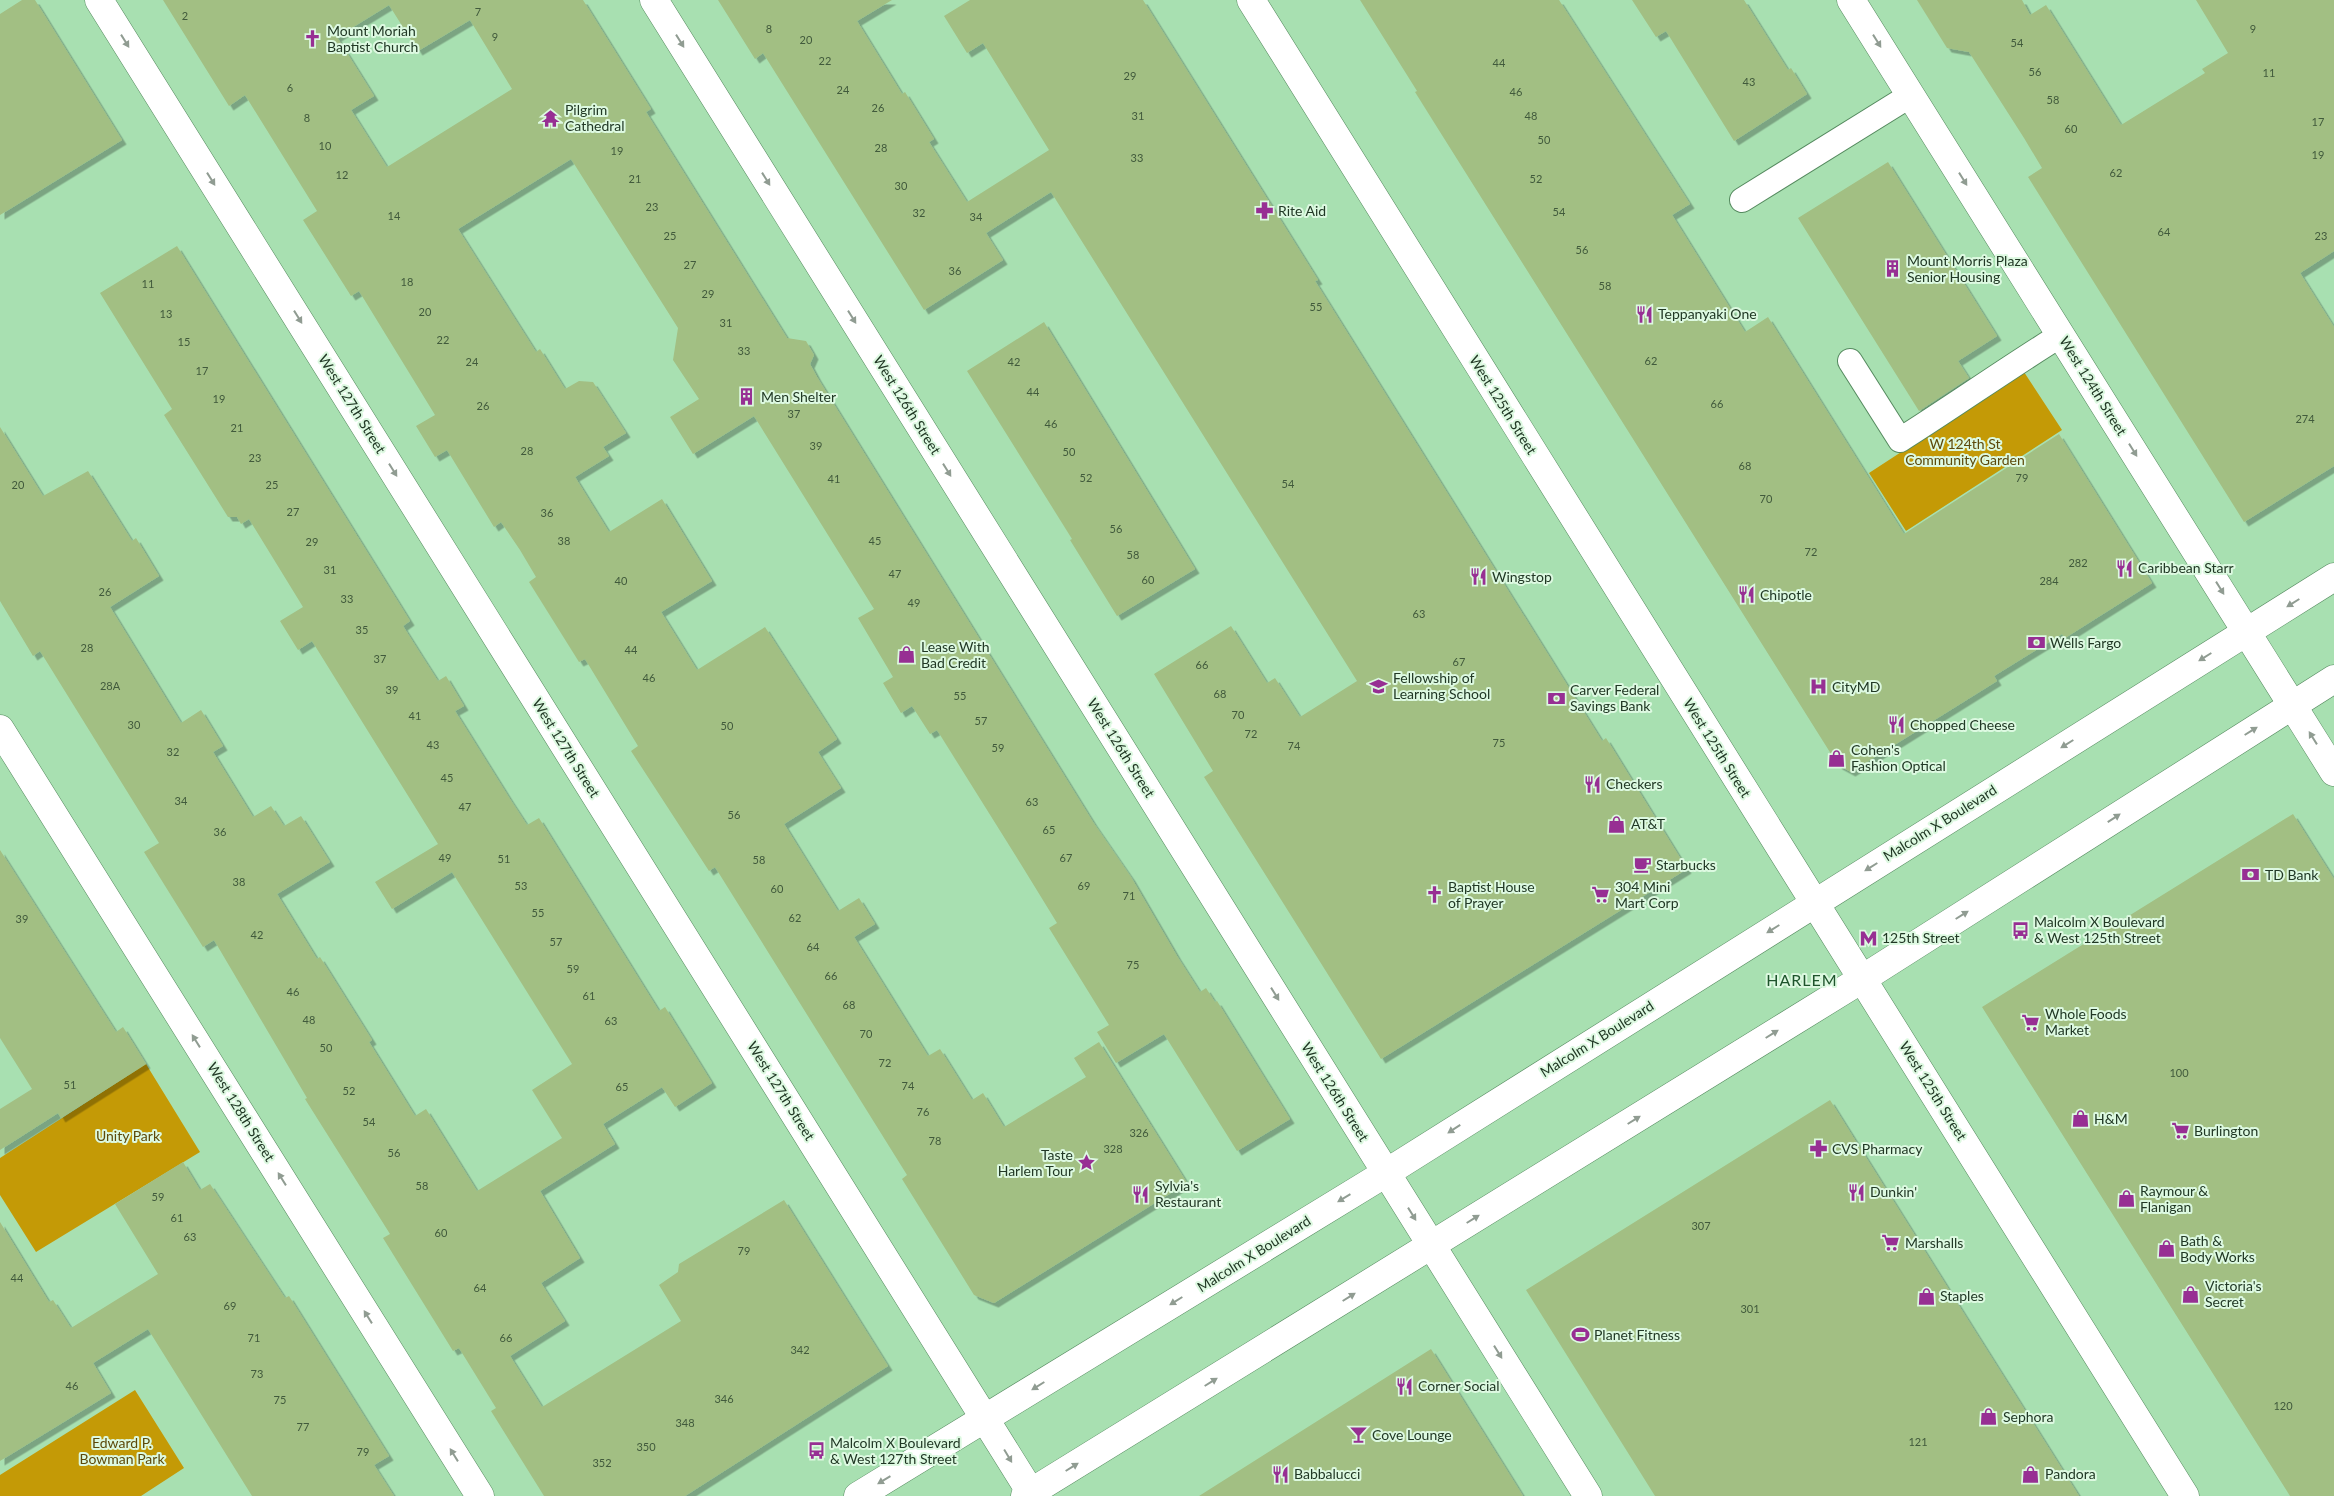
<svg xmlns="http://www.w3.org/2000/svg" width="2334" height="1496" viewBox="0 0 2334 1496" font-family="Lato,sans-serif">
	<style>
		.green { fill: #c49a06 }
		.building { fill: #a2bf83; fill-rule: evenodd; filter: url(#shadow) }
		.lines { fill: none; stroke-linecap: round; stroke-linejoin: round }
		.lane-casing { stroke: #558a5f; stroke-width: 26 }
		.street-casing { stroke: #558a5f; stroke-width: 29 }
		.secondary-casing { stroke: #558a5f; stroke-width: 29 }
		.primary-casing { stroke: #558a5f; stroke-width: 29 }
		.lane { stroke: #fff; stroke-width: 24 }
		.street { stroke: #fff; stroke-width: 28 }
		.secondary { stroke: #fff; stroke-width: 28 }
		.primary { stroke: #fff; stroke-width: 28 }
		.oneway { fill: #909c92 }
		.labels { text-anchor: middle; stroke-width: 4; stroke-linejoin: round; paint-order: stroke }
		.number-label { font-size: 11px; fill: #415a3c }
		.poi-label { font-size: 14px; fill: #213825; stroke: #ddf9e1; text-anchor: start }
		.street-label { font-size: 14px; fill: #213825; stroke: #ddf9e1 }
		.park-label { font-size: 14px; fill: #5d490a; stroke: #ddf9e1 }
		.quarter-label { font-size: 16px; letter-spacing: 1px; fill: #1e542c; stroke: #ddf9e1 }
	</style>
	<defs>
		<filter id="shadow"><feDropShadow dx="4.5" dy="4.5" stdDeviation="0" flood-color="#0004"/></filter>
	</defs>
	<rect width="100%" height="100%" fill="#a8e0b1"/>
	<path class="green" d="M2024 372 2062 430 1906 531 1869 473Z
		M146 1064 200 1152 36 1252 0 1195V1158Z
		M135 1390 184 1468 141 1496H0V1475Z"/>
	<path class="building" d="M22 0H35L122 140 0 215V14Z
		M163 0H583L651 109 646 112 787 338 806 341 814 355 810 364 817 377 1093 822 1131 877 1177 956 1200 992 1206 988 1215 1002 1217 1001 1290 1119 1237 1151 1164 1034 1116 1063 1097 1032 1109 1025 1049 928 1057 923 1022 866 937 730 930 734 912 706 901 713 883 683 893 677 858 618 874 609 754 416 693 454 670 417 699 399 673 360 678 328 571 159 458 229 536 352 540 349 565 389 579 381 593 382 626 433 603 447 609 456 575 477 609 532 662 499 712 581 661 612 697 670 765 627 837 739 818 752 841 788 784 824 838 911 859 898 875 924 854 937 928 1056 940 1049 972 1100 983 1093 1004 1127 1086 1077 1074 1058 1099 1042 1187 1183 994 1303 974 1295 902 1179 907 1175 715 867 709 871 631 751 638 746 585 659 579 662 529 582 536 577 520 550 501 522 494 527 447 450 435 457 416 426 435 415 359 291 351 296 303 220 317 211 245 95 229 106ZM389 5 418 51 470 20 512 89 387 167 351 110 374 96 337 37Z
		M718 0H892L857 21 902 94 905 92 934 139 929 142 967 202 1049 150 983 43 967 53 944 16 970 0H1143L1318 280 1315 281 1602 741 1606 738 1687 869 1381 1059 1204 777 1213 771 1154 674 1231 626 1267 683 1275 678 1300 717 1357 681 1051 192 986 233 1003 260 924 310 763 53 755 59Z
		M1360 0H1559L1690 204 1672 215 1745 332 1768 317 1904 534 2059 434 2152 583 2065 638 2062 634 1994 676 1997 681 1851 772 1838 765 1435 124 1415 92 1417 91Z
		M1632 0H1744L1788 70 1791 68 1807 94 1734 141 1666 31 1656 37Z
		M1917 0H2022L2030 15 2046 5 2121 125 2205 73 2202 69 2228 53 2196 0H2334V251L2300 273 2334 327V466L2244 522 2028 177 2042 168 2024 138 1969 52 1947 48Z
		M1888 162 1997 336 1958 361 1969 378 1919 411 1798 218Z
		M177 246 410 621 403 626 420 653 438 681 446 676 464 706 455 711 510 799 527 825 539 818 659 1011 665 1007 712 1083 675 1107 662 1087 603 1124 615 1144 540 1191 580 1258 541 1283 565 1321 510 1356 542 1407 681 1321 659 1285 678 1272 679 1264 784 1200 888 1366 685 1496H544L491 1411 496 1408 459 1348 453 1351 383 1238 390 1234 305 1099 307 1098 214 940 203 947 144 852 159 843 40 651 33 656 0 601V427L43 496 88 471 132 541 136 538 159 576 110 607 181 723 201 710 223 746 213 752 253 817 271 806 284 826 301 816 330 862 277 894 317 959 320 957 372 1040 369 1042 415 1116 426 1109 477 1191 562 1138 532 1090 572 1064 452 872 392 909 375 882 438 844 312 641 298 650 280 621 303 607 249 519 241 524 237 517H228L218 501 164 415 172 409 100 293Z
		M1044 322 1195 569 1117 616 1070 540 1072 539 967 371Z
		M2293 814 2334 879V1496H2290L1982 1007Z
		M0 850 116 1032 123 1027 146 1064 61 1118 58 1113 0 1150V1109L32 1089 0 1038Z
		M1830 1100 1973 1328 2079 1496H1655L1526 1290Z
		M183 1162 200 1190 210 1184 285 1298 289 1296 389 1456 374 1465 394 1496H252L148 1329 93 1363 111 1393 0 1461V1222L49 1302 53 1300 71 1328 158 1274 115 1204Z
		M1431 1349 1523 1496H1199L1341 1406Z"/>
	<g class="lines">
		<defs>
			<path id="lane" d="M1742 200 1911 95
				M1850 361 1900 440C1954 406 2006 369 2061 335"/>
			<path id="street" d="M99 0 1033 1496
				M654 0 1588 1496
				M1851 0 2334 772
				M0 729 480 1496"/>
			<path id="secondary" d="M858 1496 1386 1173 2334 577
				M1025 1496 1862 979 2334 679"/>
			<path id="primary" d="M1251 0 2185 1496"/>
		</defs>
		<use href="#lane" class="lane-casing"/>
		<use href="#street" class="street-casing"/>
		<use href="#secondary" class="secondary-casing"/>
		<use href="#primary" class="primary-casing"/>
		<use href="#lane" class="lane"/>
		<use href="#street" class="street"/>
		<use href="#secondary" class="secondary"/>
		<use href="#primary" class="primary"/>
	</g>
	<defs><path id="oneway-solid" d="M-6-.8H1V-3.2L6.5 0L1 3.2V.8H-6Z" transform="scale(1.25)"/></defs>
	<g class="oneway">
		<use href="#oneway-solid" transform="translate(125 41) rotate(58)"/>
		<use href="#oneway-solid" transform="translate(680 41) rotate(58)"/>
		<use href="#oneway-solid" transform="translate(1877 41) rotate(58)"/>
		<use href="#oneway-solid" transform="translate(211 179) rotate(58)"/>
		<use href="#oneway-solid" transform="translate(766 179) rotate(58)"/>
		<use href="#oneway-solid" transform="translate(1963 179) rotate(58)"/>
		<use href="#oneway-solid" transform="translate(298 317) rotate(58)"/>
		<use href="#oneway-solid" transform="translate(852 317) rotate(58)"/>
		<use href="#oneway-solid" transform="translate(2133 450) rotate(58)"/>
		<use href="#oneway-solid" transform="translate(393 470) rotate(58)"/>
		<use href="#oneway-solid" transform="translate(947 470) rotate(58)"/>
		<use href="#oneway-solid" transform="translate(2220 588) rotate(58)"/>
		<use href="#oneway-solid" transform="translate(2293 603) rotate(148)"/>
		<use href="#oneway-solid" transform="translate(2205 657) rotate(148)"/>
		<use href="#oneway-solid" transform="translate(2251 731) rotate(-32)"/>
		<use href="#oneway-solid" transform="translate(2313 738) rotate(-122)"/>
		<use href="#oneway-solid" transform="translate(2067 744) rotate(148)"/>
		<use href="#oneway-solid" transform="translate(2114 818) rotate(-33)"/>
		<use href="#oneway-solid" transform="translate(1871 867) rotate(148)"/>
		<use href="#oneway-solid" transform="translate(1962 915) rotate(-32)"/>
		<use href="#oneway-solid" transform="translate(1773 929) rotate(148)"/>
		<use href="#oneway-solid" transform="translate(1275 994) rotate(58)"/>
		<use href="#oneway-solid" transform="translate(1772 1034) rotate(-32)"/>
		<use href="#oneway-solid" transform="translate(196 1041) rotate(-122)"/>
		<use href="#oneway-solid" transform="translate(1634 1120) rotate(-32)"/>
		<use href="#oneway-solid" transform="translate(1454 1129) rotate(147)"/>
		<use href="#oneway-solid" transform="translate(282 1179) rotate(-122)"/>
		<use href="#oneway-solid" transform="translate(1344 1198) rotate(149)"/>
		<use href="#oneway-solid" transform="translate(1412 1214) rotate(58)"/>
		<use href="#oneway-solid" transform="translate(1473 1219) rotate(-32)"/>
		<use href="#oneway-solid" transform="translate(1349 1297) rotate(-32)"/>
		<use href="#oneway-solid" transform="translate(1176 1301) rotate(148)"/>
		<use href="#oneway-solid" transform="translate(368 1317) rotate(-122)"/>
		<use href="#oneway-solid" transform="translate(1498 1352) rotate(58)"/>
		<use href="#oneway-solid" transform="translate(1211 1382) rotate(-32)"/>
		<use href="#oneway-solid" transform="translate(1038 1386) rotate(148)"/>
		<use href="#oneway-solid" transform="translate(454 1455) rotate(-122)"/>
		<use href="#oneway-solid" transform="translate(1008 1456) rotate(59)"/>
		<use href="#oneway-solid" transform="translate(1072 1467) rotate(-32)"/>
		<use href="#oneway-solid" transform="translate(884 1480) rotate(149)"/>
	</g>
	<defs>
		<symbol id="church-bare" viewBox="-9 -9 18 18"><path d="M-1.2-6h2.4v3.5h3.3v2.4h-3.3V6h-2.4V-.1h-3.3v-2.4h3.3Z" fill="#972f93" stroke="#ddf9e1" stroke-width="2.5" paint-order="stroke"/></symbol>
		<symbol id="temple-bare" viewBox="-9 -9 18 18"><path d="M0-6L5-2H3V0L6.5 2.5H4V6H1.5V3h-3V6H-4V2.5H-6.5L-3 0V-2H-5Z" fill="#972f93" stroke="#ddf9e1" stroke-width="2.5" paint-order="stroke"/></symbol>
		<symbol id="pharmacy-bare" viewBox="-9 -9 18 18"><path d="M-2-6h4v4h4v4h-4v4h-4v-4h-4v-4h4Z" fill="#972f93" stroke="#ddf9e1" stroke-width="2.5" paint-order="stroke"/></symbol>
		<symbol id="building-bare" viewBox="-9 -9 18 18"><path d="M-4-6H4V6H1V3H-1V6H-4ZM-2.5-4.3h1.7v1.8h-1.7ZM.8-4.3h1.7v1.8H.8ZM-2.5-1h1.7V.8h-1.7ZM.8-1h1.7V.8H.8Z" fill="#972f93" stroke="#ddf9e1" stroke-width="2.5" paint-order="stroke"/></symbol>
		<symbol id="restaurant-bare" viewBox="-9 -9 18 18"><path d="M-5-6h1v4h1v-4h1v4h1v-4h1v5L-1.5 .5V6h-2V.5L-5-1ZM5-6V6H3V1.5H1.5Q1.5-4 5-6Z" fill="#972f93" stroke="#ddf9e1" stroke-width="2.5" paint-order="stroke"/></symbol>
		<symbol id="bank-bare" viewBox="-9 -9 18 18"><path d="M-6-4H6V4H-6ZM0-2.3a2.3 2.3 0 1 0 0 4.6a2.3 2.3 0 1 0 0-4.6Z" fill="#972f93" stroke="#ddf9e1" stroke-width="2.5" paint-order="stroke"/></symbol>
		<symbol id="shop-bare" viewBox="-9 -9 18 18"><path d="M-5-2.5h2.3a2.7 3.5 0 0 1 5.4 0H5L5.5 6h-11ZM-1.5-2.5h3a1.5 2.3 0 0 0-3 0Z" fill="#972f93" stroke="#ddf9e1" stroke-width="2.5" paint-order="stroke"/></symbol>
		<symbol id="school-bare" viewBox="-9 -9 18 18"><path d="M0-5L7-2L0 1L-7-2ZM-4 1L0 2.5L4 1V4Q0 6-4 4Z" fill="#972f93" stroke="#ddf9e1" stroke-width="2.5" paint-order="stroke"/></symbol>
		<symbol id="hospital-bare" viewBox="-9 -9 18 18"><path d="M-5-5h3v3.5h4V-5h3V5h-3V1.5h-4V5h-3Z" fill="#972f93" stroke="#ddf9e1" stroke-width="2.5" paint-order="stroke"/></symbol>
		<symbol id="cafe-bare" viewBox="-9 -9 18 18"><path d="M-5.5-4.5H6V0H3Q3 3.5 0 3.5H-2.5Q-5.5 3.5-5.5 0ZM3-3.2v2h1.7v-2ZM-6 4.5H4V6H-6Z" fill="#972f93" stroke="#ddf9e1" stroke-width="2.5" paint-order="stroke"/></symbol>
		<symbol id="supermarket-bare" viewBox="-9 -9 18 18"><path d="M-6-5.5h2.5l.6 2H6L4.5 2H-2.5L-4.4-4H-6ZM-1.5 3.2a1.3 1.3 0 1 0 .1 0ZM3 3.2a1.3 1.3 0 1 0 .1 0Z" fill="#972f93" stroke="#ddf9e1" stroke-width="2.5" paint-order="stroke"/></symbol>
		<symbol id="bus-bare" viewBox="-9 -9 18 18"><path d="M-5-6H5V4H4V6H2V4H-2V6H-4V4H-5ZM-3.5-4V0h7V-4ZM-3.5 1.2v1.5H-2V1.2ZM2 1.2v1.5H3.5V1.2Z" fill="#972f93" stroke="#ddf9e1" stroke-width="2.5" paint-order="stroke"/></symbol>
		<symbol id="metro-bare" viewBox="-9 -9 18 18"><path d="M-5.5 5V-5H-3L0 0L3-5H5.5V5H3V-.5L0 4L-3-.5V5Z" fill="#972f93" stroke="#ddf9e1" stroke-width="2.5" paint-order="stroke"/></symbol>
		<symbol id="sight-bare" viewBox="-9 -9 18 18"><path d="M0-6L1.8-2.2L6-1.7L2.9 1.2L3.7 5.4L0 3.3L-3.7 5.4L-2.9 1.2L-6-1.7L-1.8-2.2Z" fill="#972f93" stroke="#ddf9e1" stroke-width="2.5" paint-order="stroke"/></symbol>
		<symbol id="stadium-bare" viewBox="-9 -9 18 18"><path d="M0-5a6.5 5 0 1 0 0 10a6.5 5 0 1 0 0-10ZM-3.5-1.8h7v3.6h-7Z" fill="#972f93" stroke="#ddf9e1" stroke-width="2.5" paint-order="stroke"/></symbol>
		<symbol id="bar-bare" viewBox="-9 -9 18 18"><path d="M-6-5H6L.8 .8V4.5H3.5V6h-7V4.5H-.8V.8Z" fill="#972f93" stroke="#ddf9e1" stroke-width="2.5" paint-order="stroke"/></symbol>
	</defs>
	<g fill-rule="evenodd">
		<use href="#church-bare" x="300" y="26" width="25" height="25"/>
		<use href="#temple-bare" x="538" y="106" width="25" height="25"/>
		<use href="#pharmacy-bare" x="1252" y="198" width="25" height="25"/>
		<use href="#building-bare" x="1880" y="256" width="25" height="25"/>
		<use href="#restaurant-bare" x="1632" y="302" width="25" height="25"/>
		<use href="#building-bare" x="734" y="384" width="25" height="25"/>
		<use href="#restaurant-bare" x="2112" y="556" width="25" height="25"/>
		<use href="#restaurant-bare" x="1466" y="564" width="25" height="25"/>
		<use href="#restaurant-bare" x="1734" y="582" width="25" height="25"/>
		<use href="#bank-bare" x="2024" y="630" width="25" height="25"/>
		<use href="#shop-bare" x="894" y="642" width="25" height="25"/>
		<use href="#school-bare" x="1366" y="674" width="25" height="25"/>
		<use href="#hospital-bare" x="1806" y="674" width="25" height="25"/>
		<use href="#bank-bare" x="1544" y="686" width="25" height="25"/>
		<use href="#restaurant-bare" x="1884" y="712" width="25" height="25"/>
		<use href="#shop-bare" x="1824" y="746" width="25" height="25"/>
		<use href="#restaurant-bare" x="1580" y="772" width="25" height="25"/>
		<use href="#shop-bare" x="1604" y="812" width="25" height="25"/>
		<use href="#cafe-bare" x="1630" y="852" width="25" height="25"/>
		<use href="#bank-bare" x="2238" y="862" width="25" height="25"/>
		<use href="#church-bare" x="1422" y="882" width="25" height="25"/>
		<use href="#supermarket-bare" x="1588" y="882" width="25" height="25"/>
		<use href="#bus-bare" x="2008" y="918" width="25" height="25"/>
		<use href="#metro-bare" x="1856" y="926" width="25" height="25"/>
		<use href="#supermarket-bare" x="2018" y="1010" width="25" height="25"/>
		<use href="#shop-bare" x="2068" y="1106" width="25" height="25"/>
		<use href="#supermarket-bare" x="2168" y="1118" width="25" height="25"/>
		<use href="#pharmacy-bare" x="1806" y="1136" width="25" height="25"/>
		<use href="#sight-bare" x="1074" y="1150" width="25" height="25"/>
		<use href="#restaurant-bare" x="1844" y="1180" width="25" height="25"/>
		<use href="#restaurant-bare" x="1128" y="1182" width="25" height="25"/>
		<use href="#shop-bare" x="2114" y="1186" width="25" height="25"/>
		<use href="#supermarket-bare" x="1878" y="1230" width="25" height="25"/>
		<use href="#shop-bare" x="2154" y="1236" width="25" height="25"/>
		<use href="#shop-bare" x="2178" y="1282" width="25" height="25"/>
		<use href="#shop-bare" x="1914" y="1284" width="25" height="25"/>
		<use href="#stadium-bare" x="1568" y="1322" width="25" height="25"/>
		<use href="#restaurant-bare" x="1392" y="1374" width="25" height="25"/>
		<use href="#shop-bare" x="1976" y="1404" width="25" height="25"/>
		<use href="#bar-bare" x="1346" y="1422" width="25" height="25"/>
		<use href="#bus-bare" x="804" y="1438" width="25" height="25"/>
		<use href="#restaurant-bare" x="1268" y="1462" width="25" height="25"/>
		<use href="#shop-bare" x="2018" y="1462" width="25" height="25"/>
	</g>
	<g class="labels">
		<g class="number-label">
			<text x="478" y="16">7</text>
			<text x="185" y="20">2</text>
			<text x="769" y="33">8</text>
			<text x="2253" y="33">9</text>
			<text x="495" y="41">9</text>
			<text x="806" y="44">20</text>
			<text x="2017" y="47">54</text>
			<text x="825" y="65">22</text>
			<text x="1499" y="67">44</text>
			<text x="2035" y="76">56</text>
			<text x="2269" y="77">11</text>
			<text x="1130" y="80">29</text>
			<text x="1749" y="86">43</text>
			<text x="290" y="92">6</text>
			<text x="843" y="94">24</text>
			<text x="1516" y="96">46</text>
			<text x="2053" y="104">58</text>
			<text x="878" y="112">26</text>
			<text x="1138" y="120">31</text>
			<text x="1531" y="120">48</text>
			<text x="307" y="122">8</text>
			<text x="2318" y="126">17</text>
			<text x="2071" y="133">60</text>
			<text x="1544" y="144">50</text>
			<text x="325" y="150">10</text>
			<text x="881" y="152">28</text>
			<text x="617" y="155">19</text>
			<text x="2318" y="159">19</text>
			<text x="1137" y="162">33</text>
			<text x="2116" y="177">62</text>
			<text x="342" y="179">12</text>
			<text x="635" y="183">21</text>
			<text x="1536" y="183">52</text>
			<text x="901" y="190">30</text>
			<text x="652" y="211">23</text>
			<text x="1559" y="216">54</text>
			<text x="919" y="217">32</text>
			<text x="394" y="220">14</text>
			<text x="976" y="221">34</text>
			<text x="2164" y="236">64</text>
			<text x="670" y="240">25</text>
			<text x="2321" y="240">23</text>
			<text x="1582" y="254">56</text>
			<text x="690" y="269">27</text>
			<text x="955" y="275">36</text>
			<text x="407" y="286">18</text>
			<text x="148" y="288">11</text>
			<text x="1605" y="290">58</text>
			<text x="708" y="298">29</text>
			<text x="1316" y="311">55</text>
			<text x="425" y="316">20</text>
			<text x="166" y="318">13</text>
			<text x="726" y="327">31</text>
			<text x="443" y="344">22</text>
			<text x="184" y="346">15</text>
			<text x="744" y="355">33</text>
			<text x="1651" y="365">62</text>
			<text x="472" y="366">24</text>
			<text x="1014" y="366">42</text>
			<text x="202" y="375">17</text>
			<text x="1033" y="396">44</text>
			<text x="219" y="403">19</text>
			<text x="1717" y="408">66</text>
			<text x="483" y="410">26</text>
			<text x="794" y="418">37</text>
			<text x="2305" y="423">274</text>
			<text x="1051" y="428">46</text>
			<text x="237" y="432">21</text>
			<text x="816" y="450">39</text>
			<text x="527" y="455">28</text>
			<text x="1069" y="456">50</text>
			<text x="255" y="462">23</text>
			<text x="1745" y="470">68</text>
			<text x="1086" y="482">52</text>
			<text x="2022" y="482">79</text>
			<text x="834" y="483">41</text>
			<text x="1288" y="488">54</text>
			<text x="18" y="489">20</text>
			<text x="272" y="489">25</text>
			<text x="1766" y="503">70</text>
			<text x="293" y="516">27</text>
			<text x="547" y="517">36</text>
			<text x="1116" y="533">56</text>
			<text x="564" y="545">38</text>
			<text x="875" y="545">45</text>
			<text x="312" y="546">29</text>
			<text x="1811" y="556">72</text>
			<text x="1133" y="559">58</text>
			<text x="2078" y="567">282</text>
			<text x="330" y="574">31</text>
			<text x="895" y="578">47</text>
			<text x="1148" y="584">60</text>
			<text x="621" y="585">40</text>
			<text x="2049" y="585">284</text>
			<text x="105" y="596">26</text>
			<text x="347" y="603">33</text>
			<text x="914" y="607">49</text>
			<text x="1419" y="618">63</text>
			<text x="362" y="634">35</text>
			<text x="87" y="652">28</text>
			<text x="631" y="654">44</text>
			<text x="380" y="663">37</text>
			<text x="1459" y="666">67</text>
			<text x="1202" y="669">66</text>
			<text x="649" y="682">46</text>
			<text x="110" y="690">28A</text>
			<text x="392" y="694">39</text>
			<text x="1220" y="698">68</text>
			<text x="960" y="700">55</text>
			<text x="1238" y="719">70</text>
			<text x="415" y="720">41</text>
			<text x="981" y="725">57</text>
			<text x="134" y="729">30</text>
			<text x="727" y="730">50</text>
			<text x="1251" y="738">72</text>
			<text x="1499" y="747">75</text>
			<text x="433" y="749">43</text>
			<text x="1294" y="750">74</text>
			<text x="998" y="752">59</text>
			<text x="173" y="756">32</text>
			<text x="447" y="782">45</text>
			<text x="181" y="805">34</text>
			<text x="1032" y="806">63</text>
			<text x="465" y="811">47</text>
			<text x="734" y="819">56</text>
			<text x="1049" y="834">65</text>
			<text x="220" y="836">36</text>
			<text x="445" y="862">49</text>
			<text x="1066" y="862">67</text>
			<text x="504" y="863">51</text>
			<text x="759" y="864">58</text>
			<text x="239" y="886">38</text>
			<text x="521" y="890">53</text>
			<text x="1084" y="890">69</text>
			<text x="777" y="893">60</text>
			<text x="1129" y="900">71</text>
			<text x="538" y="917">55</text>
			<text x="795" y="922">62</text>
			<text x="22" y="923">39</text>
			<text x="257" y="939">42</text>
			<text x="556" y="946">57</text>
			<text x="813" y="951">64</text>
			<text x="1133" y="969">75</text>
			<text x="573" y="973">59</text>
			<text x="831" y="980">66</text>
			<text x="293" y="996">46</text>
			<text x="589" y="1000">61</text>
			<text x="849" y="1009">68</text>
			<text x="309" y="1024">48</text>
			<text x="611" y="1025">63</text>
			<text x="866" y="1038">70</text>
			<text x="326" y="1052">50</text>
			<text x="885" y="1067">72</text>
			<text x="2179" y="1077">100</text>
			<text x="70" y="1089">51</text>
			<text x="908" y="1090">74</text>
			<text x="622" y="1091">65</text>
			<text x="349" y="1095">52</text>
			<text x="923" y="1116">76</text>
			<text x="369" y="1126">54</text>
			<text x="1139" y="1137">326</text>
			<text x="935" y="1145">78</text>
			<text x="1113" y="1153">328</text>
			<text x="394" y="1157">56</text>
			<text x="422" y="1190">58</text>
			<text x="158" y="1201">59</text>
			<text x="177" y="1222">61</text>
			<text x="1701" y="1230">307</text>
			<text x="441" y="1237">60</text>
			<text x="190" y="1241">63</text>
			<text x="744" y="1255">79</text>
			<text x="17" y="1282">44</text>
			<text x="480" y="1292">64</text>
			<text x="230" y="1310">69</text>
			<text x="1750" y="1313">301</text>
			<text x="254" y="1342">71</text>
			<text x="506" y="1342">66</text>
			<text x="800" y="1354">342</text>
			<text x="257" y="1378">73</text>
			<text x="72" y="1390">46</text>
			<text x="724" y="1403">346</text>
			<text x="280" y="1404">75</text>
			<text x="2283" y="1410">120</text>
			<text x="685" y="1427">348</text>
			<text x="303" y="1431">77</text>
			<text x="1918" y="1446">121</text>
			<text x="646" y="1451">350</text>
			<text x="363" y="1456">79</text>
			<text x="602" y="1467">352</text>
		</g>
		<g class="poi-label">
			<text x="327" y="36">Mount Moriah<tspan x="327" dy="16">Baptist Church</tspan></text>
			<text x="565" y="115">Pilgrim<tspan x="565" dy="16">Cathedral</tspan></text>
			<text x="1278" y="216">Rite Aid</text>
			<text x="1907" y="266">Mount Morris Plaza<tspan x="1907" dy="16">Senior Housing</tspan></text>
			<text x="1658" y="319">Teppanyaki One</text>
			<text x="761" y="402">Men Shelter</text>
			<text x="2138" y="573">Caribbean Starr</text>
			<text x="1492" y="582">Wingstop</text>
			<text x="1760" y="600">Chipotle</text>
			<text x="2050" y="648">Wells Fargo</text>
			<text x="921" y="652">Lease With<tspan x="921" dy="16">Bad Credit</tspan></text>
			<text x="1393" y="683">Fellowship of<tspan x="1393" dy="16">Learning School</tspan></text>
			<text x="1832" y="692">CityMD</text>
			<text x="1570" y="695">Carver Federal<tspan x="1570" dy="16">Savings Bank</tspan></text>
			<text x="1910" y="730">Chopped Cheese</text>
			<text x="1851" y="755">Cohen's<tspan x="1851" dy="16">Fashion Optical</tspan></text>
			<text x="1606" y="789">Checkers</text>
			<text x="1631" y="829">AT&amp;T</text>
			<text x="1656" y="870">Starbucks</text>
			<text x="2265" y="880">TD Bank</text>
			<text x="1448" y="892">Baptist House<tspan x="1448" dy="16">of Prayer</tspan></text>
			<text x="1615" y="892">304 Mini<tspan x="1615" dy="16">Mart Corp</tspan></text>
			<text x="2034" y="927">Malcolm X Boulevard<tspan x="2034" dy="16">&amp; West 125th Street</tspan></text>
			<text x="1882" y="943">125th Street</text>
			<text x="2045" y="1019">Whole Foods<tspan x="2045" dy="16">Market</tspan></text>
			<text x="2094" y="1124">H&amp;M</text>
			<text x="2194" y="1136">Burlington</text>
			<text x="1832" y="1154">CVS Pharmacy</text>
			<text x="1073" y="1160" text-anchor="end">Taste<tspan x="1073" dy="16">Harlem Tour</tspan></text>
			<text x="1155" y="1191">Sylvia's<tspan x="1155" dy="16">Restaurant</tspan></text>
			<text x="2140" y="1196">Raymour &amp;<tspan x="2140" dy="16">Flanigan</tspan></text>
			<text x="1870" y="1197">Dunkin'</text>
			<text x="2180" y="1246">Bath &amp;<tspan x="2180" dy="16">Body Works</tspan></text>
			<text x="1905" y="1248">Marshalls</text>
			<text x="2205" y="1291">Victoria's<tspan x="2205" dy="16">Secret</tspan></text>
			<text x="1940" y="1301">Staples</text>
			<text x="1594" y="1340">Planet Fitness</text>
			<text x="1418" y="1391">Corner Social</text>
			<text x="2003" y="1422">Sephora</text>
			<text x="1372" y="1440">Cove Lounge</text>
			<text x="830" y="1448">Malcolm X Boulevard<tspan x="830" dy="16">&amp; West 127th Street</tspan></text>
			<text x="1294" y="1479">Babbalucci</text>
			<text x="2045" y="1479">Pandora</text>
		</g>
		<g class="street-label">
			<text transform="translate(2093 386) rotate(58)" y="5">West 124th Street</text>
			<text transform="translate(352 404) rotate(58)" y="5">West 127th Street</text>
			<text transform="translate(907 405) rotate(58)" y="5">West 126th Street</text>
			<text transform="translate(1503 405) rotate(58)" y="5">West 125th Street</text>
			<text transform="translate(566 748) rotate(58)" y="5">West 127th Street</text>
			<text transform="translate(1121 748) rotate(58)" y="5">West 126th Street</text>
			<text transform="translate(1717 748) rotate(58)" y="5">West 125th Street</text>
			<text transform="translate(1940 823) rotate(-32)" y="5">Malcolm X Boulevard</text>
			<text transform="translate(1597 1039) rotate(-32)" y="5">Malcolm X Boulevard</text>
			<text transform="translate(781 1091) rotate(58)" y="5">West 127th Street</text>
			<text transform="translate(1933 1091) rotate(58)" y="5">West 125th Street</text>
			<text transform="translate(1335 1092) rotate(58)" y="5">West 126th Street</text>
			<text transform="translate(241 1112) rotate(58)" y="5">West 128th Street</text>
			<text transform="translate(1254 1254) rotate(-32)" y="5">Malcolm X Boulevard</text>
		</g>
		<g class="park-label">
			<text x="1965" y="449">W 124th St<tspan x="1965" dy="16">Community Garden</tspan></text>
			<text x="128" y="1141">Unity Park</text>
			<text x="122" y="1448">Edward P.<tspan x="122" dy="16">Bowman Park</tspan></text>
		</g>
		<g class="quarter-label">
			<text x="1802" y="986">HARLEM</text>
		</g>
	</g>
</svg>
